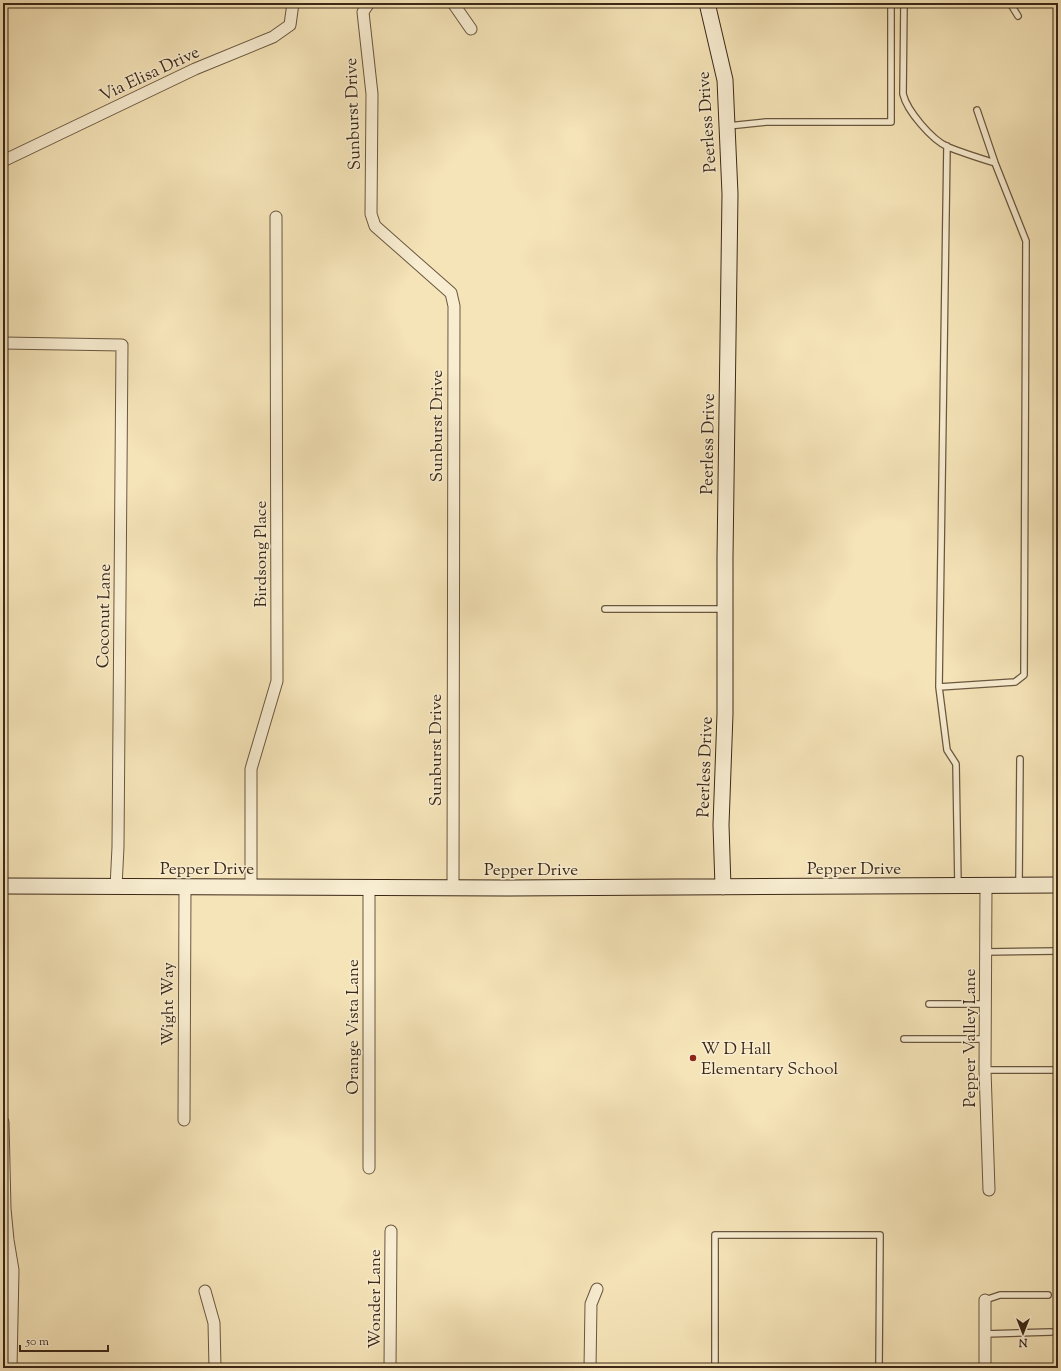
<svg xmlns="http://www.w3.org/2000/svg" width="1061" height="1371" viewBox="0 0 1061 1371" font-family="'Sorts Mill Goudy',serif">
	<style>
		.lines { fill: none; stroke-linecap: round; stroke-linejoin: round }
		.lane-casing { stroke: #6a573f; stroke-width: 8 }
		.street-casing { stroke: #6a573f; stroke-width: 13 }
		.secondary-casing { stroke: #3c2817; stroke-width: 17 }
		.lane { stroke: #f8edd1; stroke-width: 5.5 }
		.street { stroke: #f8edd1; stroke-width: 11 }
		.secondary { stroke: #f8edd1; stroke-width: 15 }
		.poi-dot { fill: #8f2418; stroke: #f8edd1; stroke-width: 1.5 }
		.labels { text-anchor: middle; stroke-width: 3; stroke-linejoin: round; paint-order: stroke }
		.street-label { font-size: 17px; fill: #3c2817; stroke: #f8edd1 }
		.poi-label { font-size: 17px; fill: #3c2817; stroke: #f8edd1; text-anchor: start }
	</style>
	<rect width="100%" height="100%" fill="#f5e4b8"/>
	<filter id="stains"><feTurbulence type="fractalNoise" baseFrequency=".005" numOctaves="4"/><feColorMatrix values="0 0 0 0 .2 0 0 0 0 .09 0 0 0 0 .02 0 0 0 .5 -.17"/></filter>
	<radialGradient id="worn" r=".72"><stop offset=".6" stop-color="#630" stop-opacity="0"/><stop offset="1" stop-color="#630" stop-opacity=".3"/></radialGradient>
	<g class="lines">
		<defs>
			<path id="lane" d="M904 3 903 94C907 111 932 140 948 147 963 153 979 158 995 163
				M1010 3 1018 16
				M728 126 766 122H891V3
				M947 146 939 687 947 750 956 764 958 886
				M605 609H724
				M939 687 1015 682 1024 675 1026 241 995 163 977 110
				M1019 884 1020 759
				M985 952 1058 951
				M929 1004H985
				M904 1039H985
				M985 1070H1058
				M985 1300 1000 1295H1048
				M985 1334 1051 1332
				M715 1368V1235H880L879 1368"/>
			<path id="street" d="M369 3 363 12 372 94 371 214 375 226 451 293 454 306 453 887
				M453 3 471 29
				M3 161 195 69 273 37 290 25 293 3
				M3 343 122 345 118 847 116 887
				M986 886 985 1070 989 1190
				M251 887V769L277 681 276 217
				M184 1120 185 887
				M3 1122 5 1209 8 1240 13 1270 11 1368
				M369 1168V887
				M205 1291 214 1323 215 1368
				M390 1368 391 1231
				M590 1368 591 1304 597 1289
				M985 1368V1300"/>
			<path id="secondary" d="M707 3 725 80 730 194 725 557V714L721 825 723 887
				M3 886 508 888 1058 885"/>
		</defs>
		<use href="#lane" class="lane-casing"/>
		<use href="#street" class="street-casing"/>
		<use href="#secondary" class="secondary-casing"/>
		<use href="#lane" class="lane"/>
		<use href="#street" class="street"/>
		<use href="#secondary" class="secondary"/>
	</g>
	<circle class="poi-dot" cx="693" cy="1058" r="4"/>
	<g class="labels">
		<g class="street-label">
			<text transform="translate(149 73) rotate(-25)" y="6">Via Elisa Drive</text>
			<text transform="translate(352 114) rotate(-92)" y="6">Sunburst Drive</text>
			<text transform="translate(706 122) rotate(-94)" y="6">Peerless Drive</text>
			<text transform="translate(436 426) rotate(-90)" y="6">Sunburst Drive</text>
			<text transform="translate(707 444) rotate(-89)" y="6">Peerless Drive</text>
			<text transform="translate(260 554) rotate(-90)" y="6">Birdsong Place</text>
			<text transform="translate(103 616) rotate(-89)" y="6">Coconut Lane</text>
			<text transform="translate(435 750) rotate(-90)" y="6">Sunburst Drive</text>
			<text transform="translate(704 767) rotate(-88)" y="6">Peerless Drive</text>
			<text x="207" y="874">Pepper Drive</text>
			<text x="854" y="874">Pepper Drive</text>
			<text x="531" y="875">Pepper Drive</text>
			<text transform="translate(167 1004) rotate(-90)" y="6">Wight Way</text>
			<text transform="translate(352 1027) rotate(-90)" y="6">Orange Vista Lane</text>
			<text transform="translate(969 1038) rotate(-90)" y="6">Pepper Valley Lane</text>
			<text transform="translate(374 1299) rotate(-90)" y="6">Wonder Lane</text>
		</g>
		<g class="poi-label">
			<text x="701" y="1054">W D Hall<tspan x="701" dy="20">Elementary School</tspan></text>
		</g>
	</g>
	<rect width="1061" height="1371" fill="none" stroke="#f5e4b8" stroke-width="16"/>
	<rect x="4" y="4" width="1053" height="1363" fill="none" stroke="#3c2817" stroke-width="2"/>
	<rect x="8" y="8" width="1045" height="1355" fill="none" stroke="#3c2817"/>
	<g transform="translate(1023 1333) rotate(180)" stroke="#f8edd1" stroke-width="3" paint-order="stroke">
	<path d="M0-3L7 15L0 10L-7 15Z" fill="#3c2817"/>
	<text y="-6" font-size="11" font-weight="bold" text-anchor="middle" fill="#3c2817">N</text>
	</g>
	<path d="M20 1345v6h88v-6" fill="none" stroke="#3c2817" stroke-width="2"/>
	<text x="26" y="1345" font-size="12" fill="#3c2817" stroke="#f8edd1" stroke-width="3" paint-order="stroke">50 m</text>
	<rect width="100%" height="100%" filter="url(#stains)"/>
	<rect width="100%" height="100%" fill="url(#worn)"/>
</svg>
